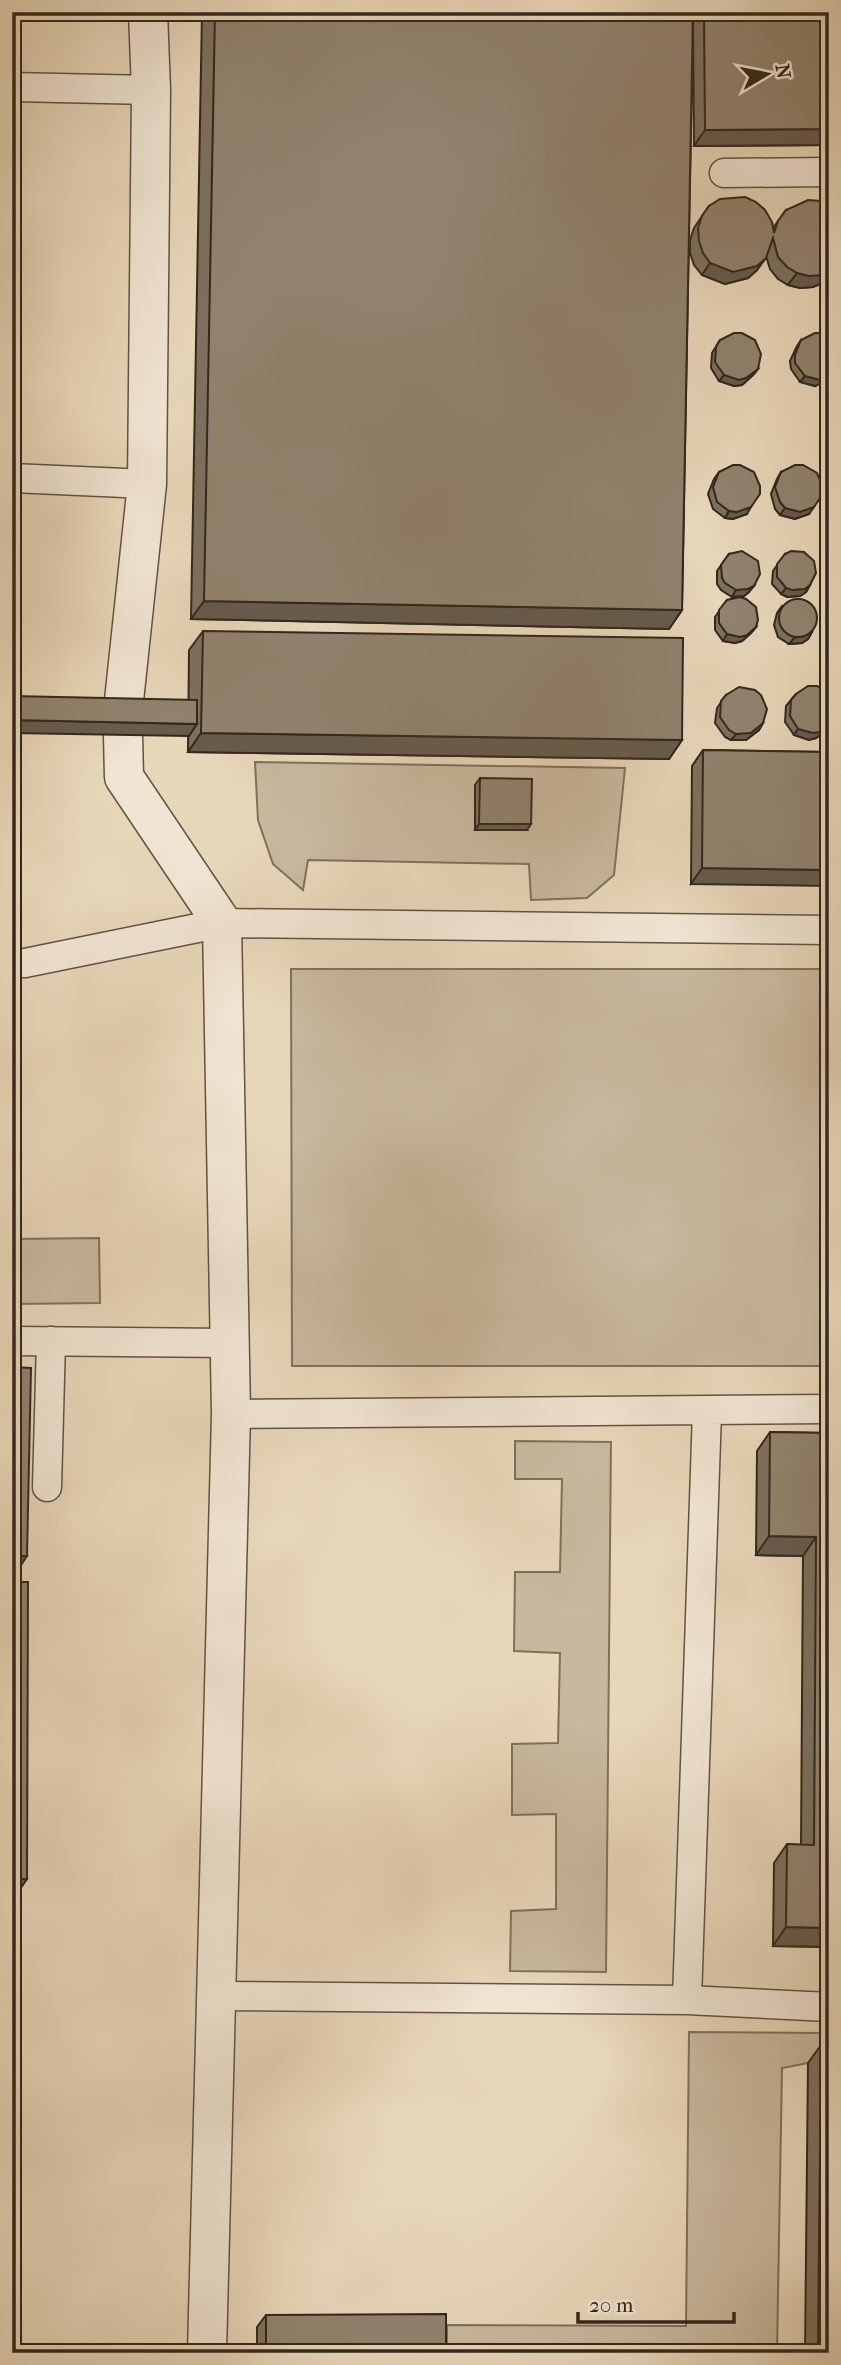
<svg xmlns="http://www.w3.org/2000/svg" width="841" height="2365" viewBox="0 0 841 2365" font-family="'IM FELL French Canon',serif">
	<style>
		.green { fill: #c9b89e; stroke: #7e705d; stroke-width: 2 }
		.lines { fill: none; stroke-linecap: round; stroke-linejoin: round }
		.service-casing { stroke: #605443; stroke-width: 31 }
		.minor-casing { stroke: #605443; stroke-width: 41 }
		.service { stroke: #f0e4d2; stroke-width: 28 }
		.minor { stroke: #f0e4d2; stroke-width: 38 }
		.wall { fill: #7d705f; stroke: #32281c; stroke-width: 2 }
		.shaded-wall { fill: #665b4d; stroke: #32281c; stroke-width: 2 }
		.building { fill: #91826e; stroke: #32281c; stroke-width: 2 }
	</style>
	<rect width="100%" height="100%" fill="#e8d6b9"/>
	<filter id="stains"><feTurbulence type="fractalNoise" baseFrequency=".00286" numOctaves="4"/><feColorMatrix values="0 0 0 0 .2 0 0 0 0 .09 0 0 0 0 .02 0 0 0 .5 -.17"/></filter>
	<radialGradient id="worn" r=".72"><stop offset=".6" stop-color="#630" stop-opacity="0"/><stop offset="1" stop-color="#630" stop-opacity=".3"/></radialGradient>
	<path class="green" d="M255 762 625 768 614 875 587 898 531 900 529 864 308 860 303 890 273 864 258 820Z
		M291 969H829V1366H292Z
		M99 1238 100 1303 12 1304V1239Z
		M515 1441 611 1442 606 1972 510 1971 511 1911 556 1909V1814L512 1815V1744L558 1743 560 1653 514 1651 515 1572H560L562 1479H515Z
		M689 2032 829 2033V2064L808 2063 782 2068 777 2353H447V2325L686 2326Z"/>
	<g class="lines">
		<defs>
			<path id="service" d="M12 87 151 90
				M724 173 829 172
				M12 478 147 484
				M12 963H25L222 923 829 930
				M12 1341 229 1343
				M231 1414 829 1409
				M47 1487 51 1341
				M216 1996 687 2000 829 2007
				M687 2000 707 1411"/>
			<path id="minor" d="M123 710 147 484 151 90 148 12
				M123 735 124 777 222 923 231 1414 207 2353"/>
		</defs>
		<use href="#service" class="service-casing"/>
		<use href="#minor" class="minor-casing"/>
		<use href="#service" class="service"/>
		<use href="#minor" class="minor"/>
	</g>
	<path class="wall" d="M202 12H829V145L694 146 693 22 682 610 669 629 191 619Z
		M709 206 773 228 786 210 825 282 813 287 800 288 788 285 778 279 770 269 766 256 757 270 748 278 725 284 702 275 694 265 690 253V240L694 228Z
		M720 340 758 369 753 375 742 385 734 386 719 381 711 368 712 353Z
		M801 340 815 386 800 382 791 369 790 361 797 346Z
		M719 472 747 514 733 519 725 518 713 509 708 494 714 479Z
		M781 472 809 514 795 519 780 515 775 509 771 494 777 479Z
		M729 554 749 592 744 596 732 597 721 590 717 584V571Z
		M785 554 810 585 806 592 800 596 787 597 781 594 772 584 773 571Z
		M727 600 756 627 751 633 742 641 735 643 723 641 715 630V617Z
		M782 606 812 632 808 639 802 643 789 644 778 637 774 625 777 613Z
		M203 631 682 740 669 759 188 752 189 650Z
		M829 692 828 729 816 738 809 740 794 735 785 722 786 706 796 694Z
		M726 695 763 723 759 730 746 740H731L725 737 715 723 717 708Z
		M703 750 829 752 691 884 692 766Z
		M480 778 527 830H475V785Z
		M770 1432 829 1433V1947L773 1946 774 1863 787 1844 801 1845 803 1556 756 1555 757 1451Z
		M821 2045 829 2353H805L808 2063Z
		M266 2315 446 2353H257V2327Z"/>
	<path class="shaded-wall" d="M21 19 12 31V23Z
		M829 129V145L694 146 705 130Z
		M766 258 757 270 748 278 725 284 702 275 710 263Z
		M829 272V278L825 282 813 287 800 288 788 285 797 273Z
		M758 369 753 375 742 385 734 386 719 381 724 375Z
		M805 376H829V381L815 386 800 382Z
		M751 507 747 514 733 519 725 518 729 511Z
		M814 507 809 514 795 519 780 515 785 508Z
		M810 585 806 592 800 596 787 597 781 594 786 588Z
		M754 586 749 592 744 596 732 597 736 590Z
		M204 601 682 610 669 629 191 619Z
		M756 627 751 633 742 641 735 643 723 641 727 634Z
		M812 632 808 639 802 643 789 644 794 638Z
		M12 720 197 724 189 736 12 733Z
		M763 723 759 730 746 740H731L736 734Z
		M829 726 828 729 816 738 809 740 794 735 798 729Z
		M201 733 682 740 669 759 188 752Z
		M479 824H531L527 830H475Z
		M702 868 829 870V886L691 884Z
		M769 1536 816 1537 803 1556 756 1555Z
		M12 1556H27L19 1568H12Z
		M12 1879H27L16 1895H12Z
		M786 1927 829 1928V1947L773 1946Z
		M818 2345H829V2353H813Z"/>
	<path class="building" d="M12 12H25L21 19 12 23Z
		M215 12H693L682 610 204 601Z
		M704 12H829V129L705 130Z
		M745 197 756 202 765 210 772 222 774 233 778 221 786 210 808 200 821 201 829 205V272L822 275 809 276 797 273 787 267 778 257 773 238 766 258 757 266 733 272 710 263 703 253 699 241 698 228 702 216 709 206 720 199Z
		M734 333H742L755 340 761 354 758 369 746 378 739 380 724 375 715 362 716 347 720 340Z
		M815 333H823L829 336V376L820 380 805 376 795 363V355L801 340Z
		M733 465H740L754 472 760 486V494L751 507 737 512 729 511 717 502 713 487 719 472Z
		M795 465H803L817 473 823 487 822 495 814 507 800 512 785 508 780 502 775 487 781 472Z
		M742 551 758 561 760 574 754 586 748 589 736 590 725 583 722 578 721 565 729 554Z
		M791 551 804 552 814 561 816 573 810 585 805 589 792 590 786 588 777 577V564L785 554Z
		M740 597 746 599 756 607 758 620 756 627 747 635 740 637 727 634 719 623V610L727 600Z
		M779 618a19 19 0 1 1 38 0a19 19 0 1 1-38 0Z
		M203 631 683 638 682 740 201 733Z
		M808 686H817L829 692V726L821 732 813 733 798 729 790 716 791 700 796 694Z
		M739 687 755 690 761 695 767 709 763 723 751 733 736 734 729 730 720 717 721 701 726 695Z
		M12 696 197 700V724L12 720Z
		M703 750 829 752V870L702 868Z
		M480 778 532 779 531 824H479Z
		M12 1367 31 1368 27 1556H12Z
		M770 1432 829 1433V1928L786 1927 787 1844 814 1845 816 1537 769 1536Z
		M12 1582H28L27 1879H12Z
		M821 2045H829V2345H818Z
		M446 2314V2353H266V2315Z"/>
	<rect width="841" height="2365" fill="none" stroke="#e8d6b9" stroke-width="42"/>
	<rect x="14" y="14" width="813" height="2337" fill="none" stroke="#32281c" stroke-width="3.5"/>
	<rect x="21" y="21" width="799" height="2323" fill="none" stroke="#32281c" stroke-width="2"/>
	<g transform="translate(767 74) rotate(80)" stroke="#f0e4d2" stroke-width="5" paint-order="stroke">
	<path d="M0-5L12 26L0 18L-12 26Z" fill="#32281c"/>
	<text y="-10" font-size="19" font-weight="bold" text-anchor="middle" fill="#32281c">N</text>
	</g>
	<path d="M578 2312v10h156v-10" fill="none" stroke="#32281c" stroke-width="3.5"/>
	<text x="589" y="2312" font-size="21" fill="#32281c" stroke="#f0e4d2" stroke-width="5" paint-order="stroke">20 m</text>
	<rect width="100%" height="100%" filter="url(#stains)"/>
	<rect width="100%" height="100%" fill="url(#worn)"/>
</svg>
